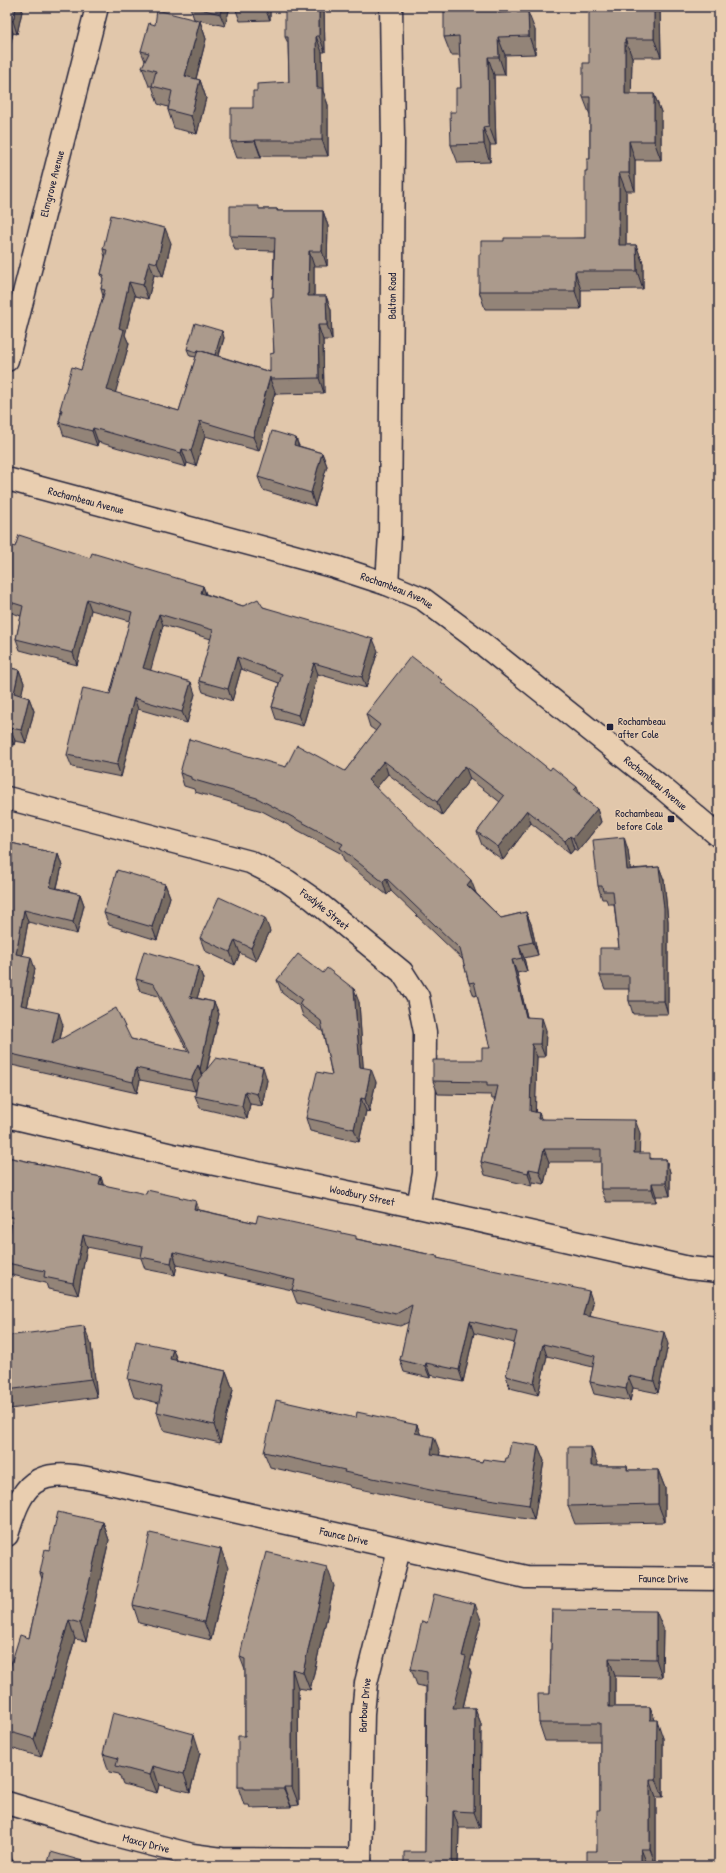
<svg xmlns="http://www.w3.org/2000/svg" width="726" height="1873" viewBox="0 0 726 1873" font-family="'Patrick Hand',sans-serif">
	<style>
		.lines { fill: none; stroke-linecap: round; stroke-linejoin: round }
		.street-casing { stroke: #22223b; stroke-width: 25 }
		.secondary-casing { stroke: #22223b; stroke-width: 25 }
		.street { stroke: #e9ceb0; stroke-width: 22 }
		.secondary { stroke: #e9ceb0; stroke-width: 22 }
		.wall { fill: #938478; stroke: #22223b }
		.shaded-wall { fill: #786c62; stroke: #22223b }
		.building { fill: #ab9a8c; stroke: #22223b }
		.poi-dot { fill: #22223b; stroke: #e9ceb0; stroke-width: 1.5 }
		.labels { text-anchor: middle; stroke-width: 3; stroke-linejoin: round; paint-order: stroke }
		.street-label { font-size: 11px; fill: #22223b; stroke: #e9ceb0 }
		.poi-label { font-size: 11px; fill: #22223b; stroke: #e9ceb0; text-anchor: start }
	</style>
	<rect width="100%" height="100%" fill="#e1c7ab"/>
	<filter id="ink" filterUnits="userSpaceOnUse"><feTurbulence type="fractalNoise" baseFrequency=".025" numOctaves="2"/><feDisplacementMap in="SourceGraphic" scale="8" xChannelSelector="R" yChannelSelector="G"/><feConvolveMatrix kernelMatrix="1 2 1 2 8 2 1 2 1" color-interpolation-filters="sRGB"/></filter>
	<g filter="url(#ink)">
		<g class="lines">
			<defs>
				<g id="street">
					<path id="s1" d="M387 584 390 534 393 141 391 7"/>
					<path id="s2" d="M7 798 250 862 287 881 313 899 402 972 418 997 425 1032 424 1173 418 1207"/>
					<path id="s3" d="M7 1116 172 1155 418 1207 689 1268 719 1271"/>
					<path id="s4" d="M7 1535C22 1483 35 1467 92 1479L526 1577 719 1579"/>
					<path id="s5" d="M7 1803 111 1834 192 1855 222 1859 360 1860"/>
					<path id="s6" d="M360 1866 363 1713 366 1683 399 1549"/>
				</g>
				<g id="secondary">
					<path id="s7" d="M7 360 97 7"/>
					<path id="s8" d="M7 479 335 567 387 584 423 599 470 634 659 785 719 836"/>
				</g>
			</defs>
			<use href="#street" class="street-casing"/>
			<use href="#secondary" class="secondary-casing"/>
			<use href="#street" class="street"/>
			<use href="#secondary" class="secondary"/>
		</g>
		<path class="wall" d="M7 7H23L17 34 13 33 7 59Z
			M190 7H230L225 26 194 19Z
			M270 7V20L240 21 236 10Z
			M324 8 325 52H322L323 91 328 105V156H261V158H237L231 142 253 108 257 91 289 82 288 43 285 37Z
			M660 8 661 57H632L631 94H654L661 112V160H635V191H626V245H636L643 263V289L581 290V309H485L479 291 481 254 504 241 585 238 587 171 590 159V115L583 97 589 63Z
			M501 13 535 30V54L505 55V75H494L496 145H490V162L458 163 451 145 461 88 460 55H451L444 37Z
			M200 21 206 39 196 79 200 80 206 98 197 134 174 128 168 110V107L158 104 152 86H149L142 67 145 61 141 51 155 25Z
			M260 209H277L278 211H323L328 226 327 266H314V296H326L331 310 332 340H323L324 393 275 394V392L259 451 205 436 196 466 187 463 186 467 98 442 97 446 64 436 59 422 61 414 60 409 81 370 103 296 101 289 103 279 101 274 105 257 103 249 171 243 163 277 154 275 148 299 135 296 125 335 129 344 115 393 179 411 196 357 190 356 187 349 222 331 224 338 219 356 270 372 274 353 273 297 274 251 235 250 230 236Z
			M296 438 299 446 322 453 327 466 315 506 263 490 258 477Z
			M15 547 90 558 203 586 206 594 243 606 263 607 378 651 366 688 318 674 303 726 276 719 272 707 279 683 241 669 232 701 203 692 199 681 211 639 163 625 150 670 195 694 187 723 138 709 121 777 72 767 67 755 110 694 130 621 91 610 77 665 20 650 16 639 21 616 7 611V553Z
			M7 667 19 670 24 683 21 695 29 698 34 711 26 743 15 741 14 745 7 744Z
			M444 685 597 809 601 822 578 851 574 849 570 854 531 823 503 860 482 845 477 832 500 802 470 779 442 815 388 774 376 788 476 893 501 918 526 912 531 924 538 955 524 958 527 971 517 973 527 1017 546 1030 545 1057H537L535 1112 539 1113 541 1119 640 1133 639 1153 653 1159H666L670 1172V1196H656V1202H606L601 1189V1162H549L544 1184 533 1182 532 1186 485 1175 481 1162 495 1099H492L491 1095 438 1094 433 1081 482 1060 490 1048 477 995 474 996 469 983 463 960 391 891 387 895 344 861 342 854 262 811 195 792 194 789 184 786 180 773 286 767 345 771 376 731 370 727 366 714Z
			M7 842 58 854 62 866 57 888 80 894 84 905 77 934 28 922 22 956 35 969 27 1007 63 1025 60 1040 131 1039 188 1052 158 996 140 991 136 979 199 967 203 979 197 998 214 1002 219 1014 207 1069 267 1080 262 1106 250 1104 247 1119 200 1108 195 1096 196 1089 195 1091 140 1080 137 1093 7 1064Z
			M628 850 630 869 659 867 664 880 668 921V1014H633L629 1001V989H605L600 976 619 948 614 904H608L606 899H602L598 886Z
			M165 884 170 897 157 940 109 925 104 913Z
			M270 931 256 961 240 953 235 965 205 951 200 938Z
			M277 980 359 1002 363 1067 376 1082 369 1112 366 1111 359 1142 310 1131 306 1118 332 1075 323 1032 303 1016 300 1007 282 993Z
			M7 1157 101 1177 103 1185 200 1210 256 1223 357 1239 437 1256V1258L593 1303 590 1316 668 1344 658 1393 633 1388 630 1401 594 1394 590 1382 593 1367 547 1356 538 1395 510 1388 506 1376 514 1343 474 1333 463 1382 430 1375V1378L404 1372 400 1360 409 1322 400 1326 297 1303 292 1290 177 1265 175 1275 145 1269 141 1258 87 1247 78 1295 48 1289 46 1283 8 1274 7 1272V1245L11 1228 8 1227 7 1225Z
			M7 1336 91 1344 97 1397 10 1409 7 1399Z
			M173 1349 177 1360 226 1371 233 1390 220 1443 163 1430 157 1412 159 1403 134 1397 128 1379Z
			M356 1418 417 1425 420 1434 440 1452 439 1455 482 1462H505L508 1458 538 1446 544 1461 534 1520 446 1507 350 1487 349 1485 270 1467 264 1452Z
			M591 1447 598 1466H627L628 1470H658L665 1488V1522L575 1524 568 1506Z
			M103 1522 109 1540 86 1641 75 1639 41 1757 7 1747V1677L29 1638 42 1579 40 1573 49 1550Z
			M228 1568 211 1640 139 1623 133 1605Z
			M334 1586 310 1690 298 1688 299 1805 291 1806V1807L250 1808 249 1805H244L238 1787 245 1736V1670L240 1657Z
			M552 1610 663 1628 662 1677 615 1676V1707H650L655 1720 663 1738V1797H656V1866H587L597 1851 600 1810V1741H545L539 1723 550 1694Z
			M481 1620 469 1668 471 1673 463 1708H475L481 1724 480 1828H459L458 1866H404L425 1852 426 1687 417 1685 411 1669 427 1623Z
			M200 1753 190 1792 159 1785 157 1793 123 1784 119 1774 109 1772 103 1754Z"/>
		<path class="shaded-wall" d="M16 7H23L17 34 13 21Z
			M222 7H230L225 26 220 14Z
			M265 7H270V20L265 9Z
			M319 7H324V8L325 52 319 36Z
			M498 7 505 24 498 13Z
			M654 7H660V8L661 57 654 39Z
			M528 12 535 30V54L529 36Z
			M9 20 13 33 7 59V29Z
			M200 21 206 39 192 94 185 76Z
			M316 36 322 52 323 91 328 105V156L322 140 317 88Z
			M498 37 505 55V75L499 57Z
			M625 39 632 57 631 112 625 94Z
			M488 57 494 75 496 145 489 126Z
			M200 80 206 98 197 134 191 116Z
			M654 94 661 112V160L654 141Z
			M483 127 490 145V162L484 144Z
			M255 140 261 156V158L255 141Z
			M629 141 635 160V191L629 173Z
			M619 173 626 191V263L619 245Z
			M323 211 328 226 327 266 322 251Z
			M165 228 171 243 163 277 157 263Z
			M636 245 643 263V289L637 271Z
			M309 251 314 266V310L308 296Z
			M149 261 154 275 148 299 143 285Z
			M575 271 581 290V309L575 291Z
			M129 282 135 296 125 335 129 344 112 405 107 390 119 328Z
			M326 296 331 310 332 340 327 325Z
			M318 325 323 340 324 393 319 378Z
			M222 331 224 338 216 363 214 357Z
			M270 377V379L275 392 259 451 253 437Z
			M200 421 205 436 196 466 191 451Z
			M93 428 98 442 97 446 92 431Z
			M296 438 300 451 294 445Z
			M182 449 187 463 186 467 181 453Z
			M322 453 327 466 315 506 311 493Z
			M203 586 207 598 201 593Z
			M87 599 91 610 77 665 73 653Z
			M159 614 163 625 148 680 143 668Z
			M373 639 378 651 366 688 362 677Z
			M237 657 241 669 232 701 228 689Z
			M314 663 318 674 303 726 298 715Z
			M19 670 24 683 19 706 14 693Z
			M191 682 195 694 187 723 182 712Z
			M29 698 34 711 26 743 21 730Z
			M134 698 138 709 121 777 117 765Z
			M11 728 15 741 14 745 9 733Z
			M384 761 388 774 372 793 368 780Z
			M465 766 470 779 442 815 437 802Z
			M577 787 582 800 574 790Z
			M597 809 601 822 578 851 573 838Z
			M527 810 531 823 503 860 498 847Z
			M570 836 574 849 570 854 565 841Z
			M624 837 628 850 632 883 627 870Z
			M58 854 62 866 54 899 50 887Z
			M659 867 664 880 668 921V1014L664 1001Z
			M386 878 391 891 387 895 383 882Z
			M471 880 476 893 467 885Z
			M165 884 170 897 157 940 152 927Z
			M80 894 84 905 77 934 73 922Z
			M24 910 28 922 20 966 16 954Z
			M526 912 531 924 538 955 533 942Z
			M265 918 270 931 256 961 251 948Z
			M235 940 240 953 235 965 230 952Z
			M519 945 524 958 527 971 522 958Z
			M31 957 35 969 25 1017 21 1005Z
			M512 960 517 973 530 1030 526 1017Z
			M199 967 203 979 194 1008 190 997Z
			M354 989 359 1002 364 1079 360 1067Z
			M214 1002 219 1014 204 1081 200 1069Z
			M59 1013 63 1025 56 1056 52 1044Z
			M542 1018 546 1030 545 1057 540 1044Z
			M532 1044 537 1057 535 1124 530 1111Z
			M198 1065 202 1077 195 1091 191 1080Z
			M263 1067 267 1080 262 1106 257 1094Z
			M136 1068 140 1080 137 1093 133 1082Z
			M371 1069 376 1082 369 1112 365 1099Z
			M245 1091 250 1104 247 1119 242 1106Z
			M361 1098 366 1111 359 1142 354 1129Z
			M539 1113 544 1126 538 1119Z
			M635 1120 640 1133 639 1166 634 1153Z
			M544 1149 549 1162 544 1184 539 1171Z
			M666 1159 670 1172V1196L666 1183Z
			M529 1169 533 1182 532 1186 528 1173Z
			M101 1177 105 1190 99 1184Z
			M652 1183 656 1196V1202L652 1189Z
			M196 1201 200 1213 194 1209Z
			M83 1235 87 1247 78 1295 73 1283Z
			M173 1252 177 1265 175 1275 171 1263Z
			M589 1291 593 1303 588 1327 583 1315Z
			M470 1321 474 1333 463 1382 459 1370Z
			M84 1326 91 1344 97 1397 91 1379Z
			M664 1332 668 1344 658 1393 654 1381Z
			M543 1344 547 1356 538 1395 534 1383Z
			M173 1349 179 1368 170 1359Z
			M426 1363 430 1375V1378L425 1366Z
			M226 1371 233 1390 220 1443 214 1425Z
			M628 1376 633 1388 630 1401 626 1389Z
			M417 1425 423 1440 415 1433Z
			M434 1437 440 1452 436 1469 431 1454Z
			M538 1446 544 1461 534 1520 529 1505Z
			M591 1447 598 1465V1484L591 1466Z
			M658 1470 665 1488V1522L658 1504Z
			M103 1522 109 1540 86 1641 80 1623Z
			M221 1549 228 1568 211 1640 204 1622Z
			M327 1567 334 1586 310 1690 303 1672Z
			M475 1604 481 1620 469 1668 471 1673 459 1724 453 1708 462 1656Z
			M656 1611 663 1628 662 1677 656 1659Z
			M69 1620 75 1639 41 1757 34 1739Z
			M609 1658 615 1676V1725L609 1707Z
			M292 1669 298 1688 299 1805 292 1787Z
			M650 1707 657 1725V1720L663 1738V1797L656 1779 650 1720Z
			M475 1708 481 1724 480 1828 474 1812Z
			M194 1734 200 1753 190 1792 184 1774Z
			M153 1766 159 1785 157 1793 150 1775Z
			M650 1779 656 1797V1866L650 1849Z
			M284 1787 291 1806V1807L284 1789Z
			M453 1811 459 1828 458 1866H452Z
			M7 1845 13 1862 12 1866H7Z
			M641 1849 648 1866H643L641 1863Z"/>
		<path class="building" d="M7 7H16L13 21 9 20 7 29Z
			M193 7H222L220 14Z
			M236 7H265V9L236 10Z
			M285 7H319V36H316L317 88H322V140H255V141L231 142V108H253V91H257V84L289 82 288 37H285Z
			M468 7H498V13L528 12 529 36 498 37 499 57H488L489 126 483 127 484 144 451 145 450 112H456V88H461L459 36 444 37V8Z
			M589 7H654V39H625V94H654V141H629V173H619V245H636L637 271H575V291H479V254H481V241H504V238H585V171H587V159H590V97H583V63H589Z
			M157 10 200 21 185 76 200 80 191 116 168 110 172 91 152 86 156 71 142 67 149 53 141 51 149 23 155 25Z
			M230 206H259V209H277V211H323L322 251H309L308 296H326L327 325H318L319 378 270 379V377L253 437 200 421 191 451 182 449 181 453 93 428 92 431 59 422 62 410 60 409 72 367 81 370 105 290 101 289 104 275 101 274 107 250 103 249 111 215 165 228 157 263 149 261 143 285 129 282 119 328 124 330 107 390 179 411 198 350 270 372V354L274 353 271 297H273L275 237 230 236Z
			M195 323 222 331 215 355 198 350 197 352 187 349Z
			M272 431 296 438 294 445 322 453 311 493 258 477Z
			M19 535 90 558 92 553 203 586 201 593 243 606 258 599 263 607 373 639 362 677 314 663 298 715 272 707 282 674 237 657 228 689 199 681 213 630 159 614 143 668 191 682 182 712 134 698 117 765 67 755 83 688 110 694 132 612 87 599 73 653 16 639 23 606 7 601V553L10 545 15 547Z
			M411 656 442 680 441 682 550 770 552 767 577 787 574 790 597 809 573 838 570 836 565 841 527 810 498 847 477 832 504 796 465 766 437 802 384 761 368 780 471 880 467 885 501 918 526 912 533 942 519 945 522 958 512 960 526 1017 542 1018 540 1044H532L530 1111 539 1113 538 1119 635 1120 634 1153H650V1159H666V1183H652V1189H601V1149H544L539 1171 529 1169 528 1173 481 1162 498 1086H487V1082L433 1081V1060H482V1048H490L474 982 469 983 460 949 386 878 383 882 340 848 343 844 257 798 191 779V777L180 773 189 739 286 767 297 745 345 771 380 725 366 714Z
			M7 667 19 670 14 693 29 698 21 730 11 728 9 733 7 732Z
			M624 837 627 870 659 867 664 908V1001H629V976H600V948H619L613 891H603L602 886H598L593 840Z
			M7 842 58 854 50 887 80 894 73 922 24 910 16 954 31 957 21 1005 59 1013 52 1044 116 1008 131 1039 190 1052 154 984 136 979 144 951 199 967 190 997 214 1002 200 1069 198 1065 191 1080 136 1068 133 1082 7 1053Z
			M117 870 165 884 152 927 104 913Z
			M219 897 265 918 251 948 235 940 230 952 200 938Z
			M298 954 323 973 327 968 354 989 360 1067 371 1069 365 1099 361 1098 354 1129 306 1118 317 1072 332 1075 321 1021 299 1004 302 999 277 980Z
			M216 1058 263 1067 257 1094 245 1091 242 1106 195 1096 198 1080Z
			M7 1157 101 1177 99 1184 146 1194 147 1190 196 1201 194 1209 256 1223 258 1215 356 1236V1239L437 1256V1258L589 1291 583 1315 664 1332 654 1381 628 1376 626 1389 590 1382 595 1356 543 1344 534 1383 506 1376 517 1332 470 1321 459 1370 426 1363 425 1366 400 1360 412 1305 396 1314 292 1290 295 1280 173 1252 171 1263 141 1257 143 1247 83 1235 73 1283 44 1277 45 1271 7 1263V1245L13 1217 7 1216Z
			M84 1326 91 1379 7 1390V1336Z
			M136 1341 173 1349 170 1359 226 1371 214 1425 157 1412 162 1387 128 1379Z
			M276 1400 356 1418 357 1412 417 1425 415 1433 434 1437 431 1454 482 1462 483 1459 505 1462 506 1458H508L511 1442 538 1446 529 1505 440 1492 344 1472 345 1470 264 1452Z
			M568 1447H591V1466H627V1470H658V1504L568 1506Z
			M58 1512 103 1522 80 1623 69 1620 34 1739 7 1731V1677L20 1635 29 1638 43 1574 40 1573 45 1549 49 1550Z
			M150 1533 221 1549 204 1622 133 1605Z
			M266 1552 327 1567 303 1672 292 1669V1787H284V1789H244V1787H238V1736H245V1659L240 1657 245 1632Z
			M434 1594 475 1604 462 1656 466 1657 453 1708H475L474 1812 453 1811 452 1866H404V1852H425L427 1672 411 1669 422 1621 427 1623Z
			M552 1610 656 1611V1659L609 1658V1707H650V1720H657L656 1779H650V1849H641V1863H638V1866H587V1851H597V1810H600V1723H539L538 1694H550Z
			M113 1712 194 1734 184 1774 153 1766 150 1775 116 1766 118 1758 103 1754Z
			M51 1852 100 1866H47Z"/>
	</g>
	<g class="poi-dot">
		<rect x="606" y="723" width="8" height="8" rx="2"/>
		<rect x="667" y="815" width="8" height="8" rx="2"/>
	</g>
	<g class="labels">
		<g class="street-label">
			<text dy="4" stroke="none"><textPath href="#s7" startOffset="182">Elmgrove Avenue</textPath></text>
			<text dy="4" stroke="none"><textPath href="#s1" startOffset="288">Balton Road</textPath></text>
			<text dy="4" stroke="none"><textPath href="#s8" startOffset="82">Rochambeau Avenue</textPath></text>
			<text dy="4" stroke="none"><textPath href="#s8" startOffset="406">Rochambeau Avenue</textPath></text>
			<text dy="4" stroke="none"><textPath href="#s8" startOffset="730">Rochambeau Avenue</textPath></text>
			<text dy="4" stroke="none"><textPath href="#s2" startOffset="340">Fosdyke Street</textPath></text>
			<text dy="4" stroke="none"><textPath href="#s3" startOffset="364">Woodbury Street</textPath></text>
			<text dy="4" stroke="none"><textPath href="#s4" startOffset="378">Faunce Drive</textPath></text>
			<text dy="4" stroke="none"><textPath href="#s4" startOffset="702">Faunce Drive</textPath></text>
			<text dy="4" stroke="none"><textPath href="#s6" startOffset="161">Barbour Drive</textPath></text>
			<text dy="4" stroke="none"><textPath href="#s5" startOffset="145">Maxcy Drive</textPath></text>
		</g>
		<g class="poi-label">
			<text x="618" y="725">Rochambeau<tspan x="618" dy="13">after Cole</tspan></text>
			<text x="663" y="817" text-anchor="end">Rochambeau<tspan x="663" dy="13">before Cole</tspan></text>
		</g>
	</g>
	<rect width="726" height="1873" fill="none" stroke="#e9ceb0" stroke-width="24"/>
	<rect x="12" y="12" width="702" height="1849" fill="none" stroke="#22223b" stroke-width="1.5" filter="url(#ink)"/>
</svg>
